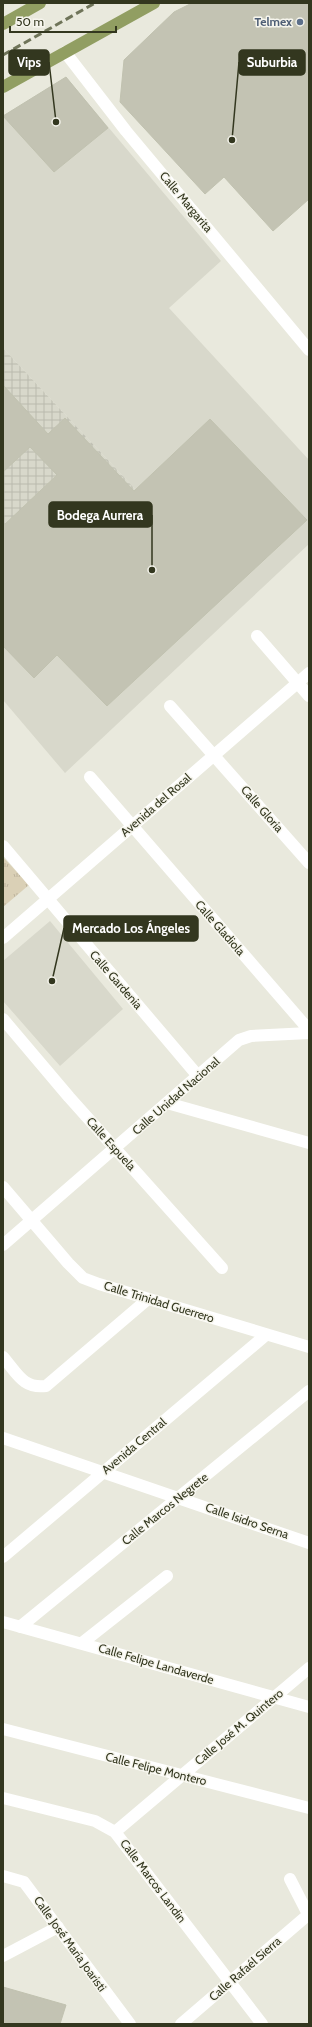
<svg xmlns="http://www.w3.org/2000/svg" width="312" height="2027" viewBox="0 0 312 2027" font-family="Cabin,sans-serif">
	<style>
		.built { fill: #d8d8cb }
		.industrial { fill: url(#industrial-grid) }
		.grass { fill: url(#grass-tufts) }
		.building { fill: #c3c3b3; stroke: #c1c2b0 }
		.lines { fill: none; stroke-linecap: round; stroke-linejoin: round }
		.minor { stroke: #fff; stroke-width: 12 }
		.tertiary { stroke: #fff; stroke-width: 12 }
		.primary { stroke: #919e62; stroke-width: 12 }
		.rail { stroke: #6f7459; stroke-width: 3; stroke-dasharray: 8 4; stroke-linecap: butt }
		.service-dot { fill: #5c6f8a; stroke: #f6f5ed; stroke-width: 1.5 }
		.labels { text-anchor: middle; stroke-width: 3; stroke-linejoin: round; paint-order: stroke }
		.service-label { font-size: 12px; font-weight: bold; fill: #4e5e75; stroke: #f6f5ed; text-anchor: end }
		.street-label { font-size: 12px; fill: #33371f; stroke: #f6f5ed }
		.leader { fill: none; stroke: #33371f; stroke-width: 1.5 }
		.callout-dot { fill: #33371f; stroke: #f6f5ed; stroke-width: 1.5 }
		.callout { fill: #33371f; stroke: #33371f; stroke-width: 1.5 }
		.callout-label { font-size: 13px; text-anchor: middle; font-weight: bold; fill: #fff }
	</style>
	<defs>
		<pattern id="industrial-grid" width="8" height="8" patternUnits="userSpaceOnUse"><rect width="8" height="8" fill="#d8d8cb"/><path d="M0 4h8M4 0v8" fill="none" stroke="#babaae"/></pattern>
		<pattern id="grass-tufts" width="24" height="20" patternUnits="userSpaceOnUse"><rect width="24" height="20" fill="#dad0b6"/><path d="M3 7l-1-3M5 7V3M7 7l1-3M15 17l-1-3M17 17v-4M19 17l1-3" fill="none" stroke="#bcb39c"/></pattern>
	</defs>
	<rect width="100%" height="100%" fill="#e9e9dd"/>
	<path class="built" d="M66 77 221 261 169 308 309 460V544L65 773 3 700V616L136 490 3 348V116Z
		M50 921 123 1009 60 1066 3 1001V961Z"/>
	<path class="industrial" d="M3 348 136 490 3 616Z"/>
	<path class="grass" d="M3 857 29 885 3 907Z"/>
	<path class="building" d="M192 3H309V199L273 231 224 177 205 194 120 102 124 60 174 12Z
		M66 77 108 128 54 172 3 116Z
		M3 385 48 434 65 418 134 491 210 419 307 520 107 706 57 655 34 678 3 646V526L57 475 30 447 3 472Z
		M3 1987 66 2005 60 2024H3Z"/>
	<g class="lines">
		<path class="minor" d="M65 52 126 131 309 350
			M257 636 309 696
			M170 706 309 863
			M90 777 309 1030
			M3 846 198 1076
			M3 1019 69 1097 222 1268
			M167 1103 309 1143
			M3 1187 68 1263 83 1278 99 1284 309 1347
			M3 1245 239 1040 251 1036 309 1033
			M3 1357C17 1373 23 1389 46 1386L148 1299
			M3 1438 309 1543
			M3 1557 266 1335
			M3 1622 309 1707
			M20 1627 309 1391
			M82 1643 167 1576
			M3 1729 309 1808
			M3 1798 95 1821 115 1832 262 2024
			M115 1832 309 1668
			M3 1876 24 1882 130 2024
			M290 1879 309 1916
			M3 1956 58 1927
			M181 2024 309 1914"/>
		<path class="tertiary" d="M3 938 309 673"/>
		<path class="primary" d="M3 24 40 3
			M3 87 154 3"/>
		<path class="rail" d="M3 55 95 3"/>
	</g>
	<circle class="service-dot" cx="300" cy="22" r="4"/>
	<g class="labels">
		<g class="service-label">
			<text x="292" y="26">Telmex</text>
		</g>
		<g class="street-label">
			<text transform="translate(186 202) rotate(50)" y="4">Calle Margarita</text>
			<text transform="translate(156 805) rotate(-41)" y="4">Avenida del Rosal</text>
			<text transform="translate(262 809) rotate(49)" y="4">Calle Gloria</text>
			<text transform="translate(220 928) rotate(49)" y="4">Calle Gladiola</text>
			<text transform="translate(116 980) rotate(49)" y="4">Calle Gardenia</text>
			<text transform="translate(176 1096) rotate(-41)" y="4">Calle Unidad Nacional</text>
			<text transform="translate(111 1144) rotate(48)" y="4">Calle Espuela</text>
			<text transform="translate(159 1302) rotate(17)" y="4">Calle Trinidad Guerrero</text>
			<text transform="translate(134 1446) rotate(-40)" y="4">Avenida Central</text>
			<text transform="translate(165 1509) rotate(-39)" y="4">Calle Marcos Negrete</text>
			<text transform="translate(247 1521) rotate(19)" y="4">Calle Isidro Serna</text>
			<text transform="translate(156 1664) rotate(16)" y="4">Calle Felipe Landaverde</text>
			<text transform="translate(239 1727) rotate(-40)" y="4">Calle José M. Quintero</text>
			<text transform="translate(156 1769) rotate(14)" y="4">Calle Felipe Montero</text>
			<text transform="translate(153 1881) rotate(53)" y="4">Calle Marcos Landin</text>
			<text transform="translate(70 1944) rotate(54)" y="4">Calle José María Joaristi</text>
			<text transform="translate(245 1969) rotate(-41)" y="4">Calle Rafaél Sierra</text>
		</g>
	</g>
	<path class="leader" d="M232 140L239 62M56 122L49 62M152 570L152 515M52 981L64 928"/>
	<g class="callout-dot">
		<circle cx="232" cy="140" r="4"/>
		<circle cx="56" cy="122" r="4"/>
		<circle cx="152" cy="570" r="4"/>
		<circle cx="52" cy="981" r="4"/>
	</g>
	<g class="callout">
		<rect x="239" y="50" width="66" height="25" rx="4"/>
		<rect x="9" y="50" width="40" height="25" rx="4"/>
		<rect x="49" y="502" width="103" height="25" rx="4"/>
		<rect x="64" y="916" width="134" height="25" rx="4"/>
	</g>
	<g class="callout-label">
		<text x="272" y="67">Suburbia</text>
		<text x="29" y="67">Vips</text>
		<text x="100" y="520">Bodega Aurrera</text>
		<text x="131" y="933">Mercado Los Ángeles</text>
	</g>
	<rect width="312" height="2027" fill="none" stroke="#33371f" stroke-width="8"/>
	<path d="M10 26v6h106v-6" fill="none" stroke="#33371f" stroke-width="2"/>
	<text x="16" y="26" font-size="12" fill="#33371f" stroke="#f6f5ed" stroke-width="3" paint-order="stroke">50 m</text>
</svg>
